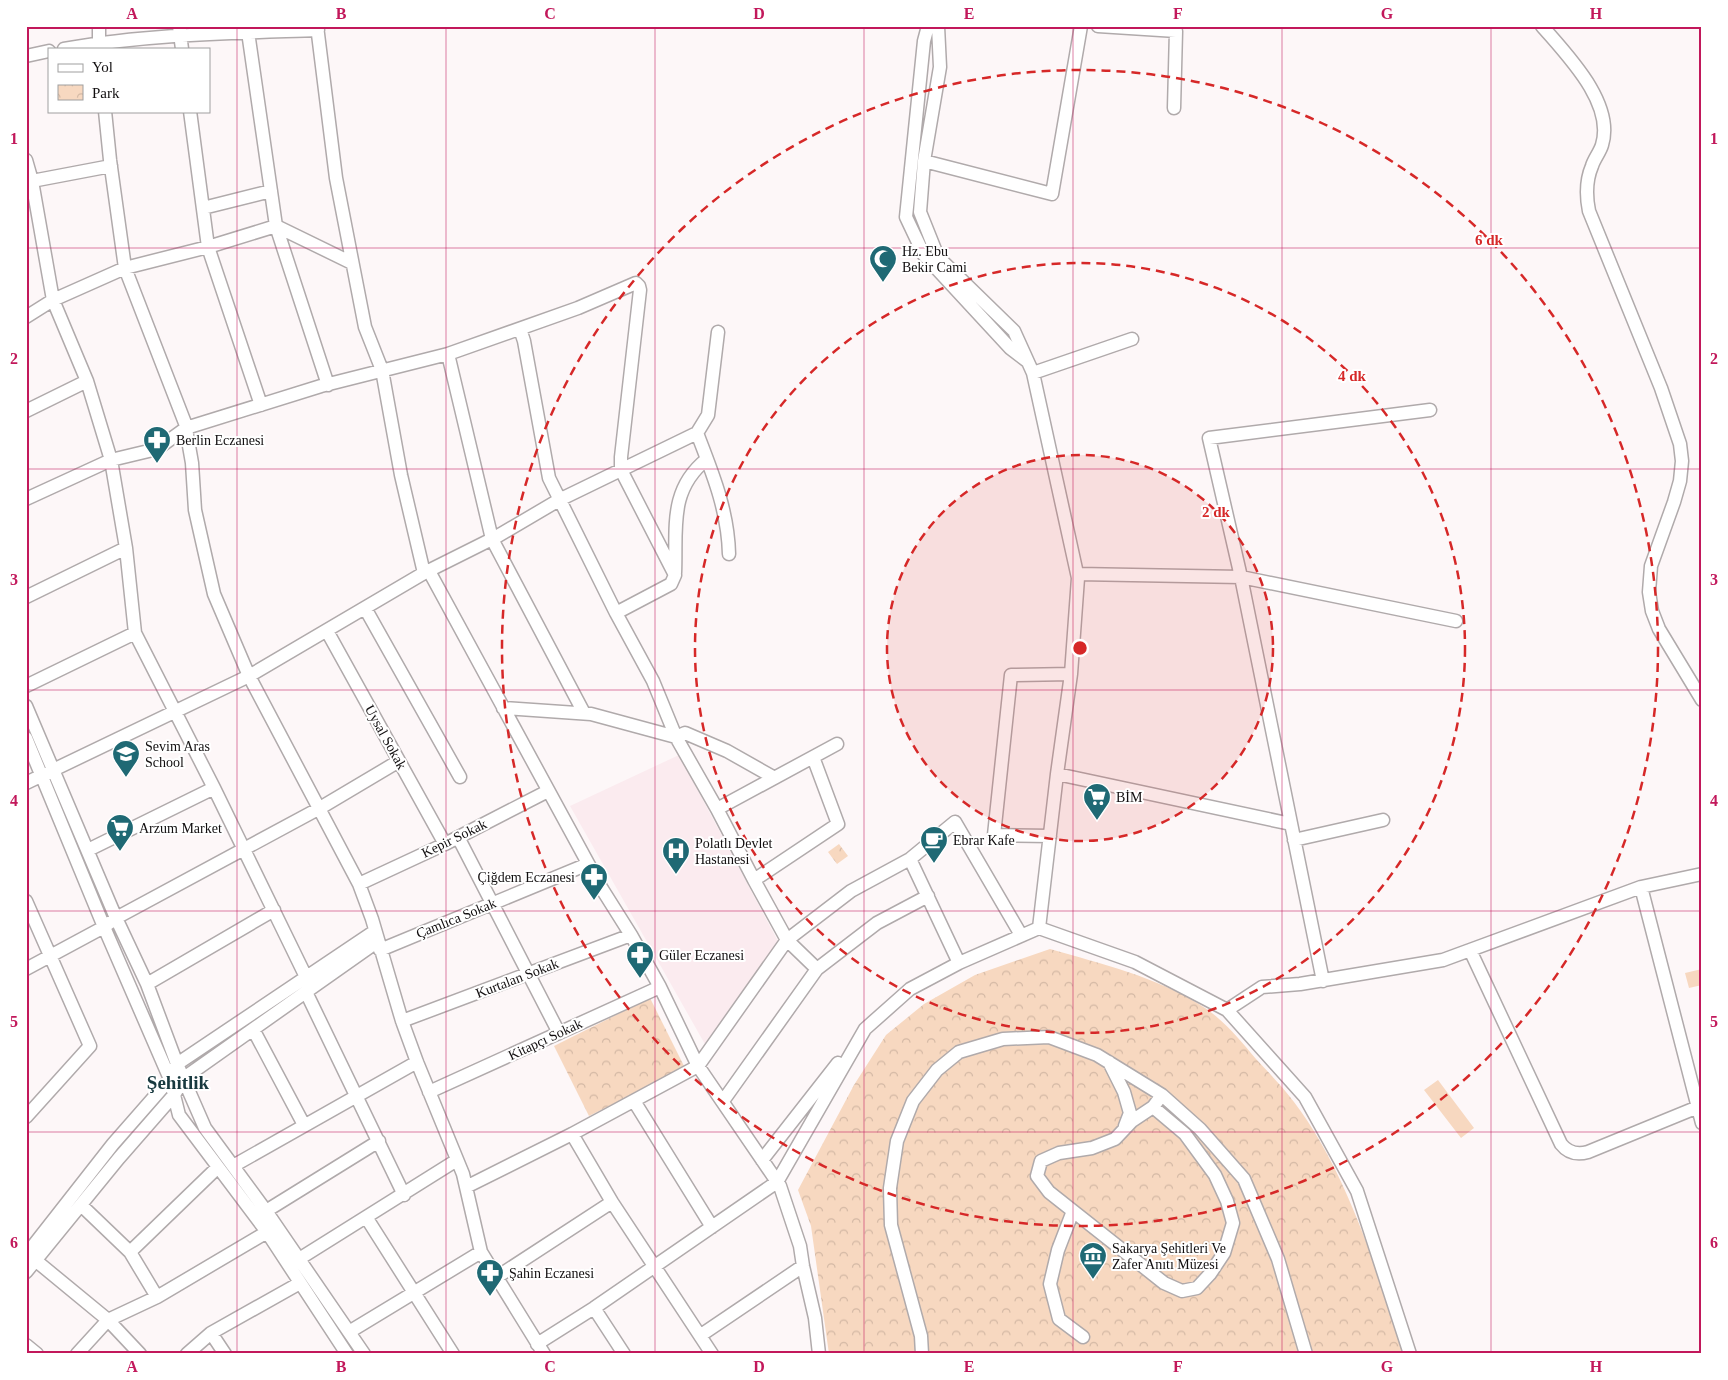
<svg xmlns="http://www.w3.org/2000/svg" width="1728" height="1380" viewBox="0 0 1728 1380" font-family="Georgia,serif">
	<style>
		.built { fill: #fbebef }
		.green { fill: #f7d8c0 }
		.park { fill: url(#park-crowns) }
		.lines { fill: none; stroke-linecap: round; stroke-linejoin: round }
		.minor-casing { stroke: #b0aaab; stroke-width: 15 }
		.minor { stroke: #fff; stroke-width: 12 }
		.grid { fill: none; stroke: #c2185b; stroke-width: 1; stroke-opacity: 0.55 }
		.ring { fill: none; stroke: #d62828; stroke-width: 2.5; stroke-dasharray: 9 6 }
		.labels { text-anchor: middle; stroke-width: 4; stroke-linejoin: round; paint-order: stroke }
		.poi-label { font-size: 14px; fill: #110e0f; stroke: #fff; text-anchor: start }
		.street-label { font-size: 14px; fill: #110e0f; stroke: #fff }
		.district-label { font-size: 19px; font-weight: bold; fill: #18393f; stroke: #fff }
		.centre { fill: #d62828; stroke: #fff; stroke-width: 2.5 }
		.ring-label { font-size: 15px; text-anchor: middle; font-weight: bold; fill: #d62828; stroke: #fff; stroke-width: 4; stroke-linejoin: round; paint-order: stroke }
		.neatline { fill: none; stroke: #c2185b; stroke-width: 2 }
		.grid-label { font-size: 16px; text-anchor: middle; font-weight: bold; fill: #c2185b }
	</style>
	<defs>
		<pattern id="park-crowns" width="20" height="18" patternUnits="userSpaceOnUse" patternTransform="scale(1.25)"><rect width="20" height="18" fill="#f7d8c0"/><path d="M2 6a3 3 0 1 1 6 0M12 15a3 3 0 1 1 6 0" fill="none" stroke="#d3b8a4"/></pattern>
	</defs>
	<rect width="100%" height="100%" fill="#fdf7f8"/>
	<path class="built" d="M679 755 780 945 706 1046 570 806Z"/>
	<path class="green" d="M1702 969V985L1689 988 1685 973Z
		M1438 1080 1474 1128 1461 1138 1424 1090Z"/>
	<path class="park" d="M839 844 848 856 837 864 828 852Z
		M1050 949C1102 964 1157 977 1202 1006 1224 1020 1240 1040 1256 1059 1269 1073 1283 1087 1294 1102 1348 1173 1376 1270 1405 1354H829L811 1226 798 1190 854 1085 886 1035 924 1004 975 975Z
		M650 998 685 1068 589 1116 554 1046Z"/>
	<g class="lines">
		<defs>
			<path id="minor" d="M99 26V49
				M179 26 182 49
				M317 26 336 178 365 327 382 370 401 475 424 573
				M928 26 924 41 906 217 924 255 1010 348 1027 361
				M938 26 940 67 924 161 920 212 938 257 1014 331 1033 373 1078 578 1071 674 1057 774 1039 928
				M1098 26 1176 31 1174 108
				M1542 26C1567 55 1615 103 1602 145 1600 152 1594 159 1592 166 1586 180 1586 196 1589 211L1661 388 1680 444 1682 461 1680 481 1674 502 1651 566 1649 592 1652 611 1659 629 1702 700
				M248 32 276 226 328 385
				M64 49C147 34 233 33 318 30
				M26 56 49 51
				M105 111 110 160 125 268 185 423 192 463 195 510 214 594 249 676 359 884 372 919 402 1021 417 1062 463 1174 481 1252 544 1354
				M190 111 208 247 261 405
				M26 160 32 181 53 300 87 381 111 460 126 548 135 633 214 788 306 977
				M924 161 1052 194 1081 26
				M32 181 111 166
				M203 208 271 191
				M26 317 53 300 125 268 208 247 276 226 352 263
				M520 329 524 341 549 478 616 613 653 681 676 737 717 809 754 880 787 940 817 969
				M448 354 492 539 584 713
				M1033 373 1132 339
				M26 411 87 381
				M697 433C712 472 728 510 729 554
				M26 499 111 460 157 449 186 428 321 386 448 354 578 308 636 283 639 286 640 290 621 457V470L675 575 671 584 616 613
				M429 571 602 889 631 935 660 987 698 1066 780 1186 800 1246 803 1266 815 1318 819 1354
				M675 573C677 529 668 490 707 459
				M1078 574 1241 577 1456 621
				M26 597 126 548
				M365 608 460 777
				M327 631 445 844
				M26 686 135 633
				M26 706 116 918 147 984 177 1064 205 1128 266 1211 364 1354
				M503 708 591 714 676 737 685 733 727 751 773 777
				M26 738 104 927 170 1079 179 1115 267 1232 347 1354
				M1057 774 1291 824
				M26 783 249 676 424 573 496 537 559 500 697 433 708 415 718 332
				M717 809 837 744
				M1050 836 994 835 1011 675 1071 674
				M458 837 559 1033
				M1294 840 1383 820
				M88 850 214 788
				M910 859 959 963
				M754 880 838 824 813 757
				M359 884 445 844 548 791
				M1641 887 1702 1123
				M26 901 90 1046 26 1117
				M380 950 588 864
				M1470 950 1561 1144C1568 1153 1577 1155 1588 1152L1698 1107
				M26 969 104 927 116 918 320 808 399 761
				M1323 981 1241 577 1209 438 1430 410
				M147 984 274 910
				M306 992 404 1195
				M1227 1010 1262 987 1300 984 1443 960 1641 887 1702 874
				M402 1021 631 935
				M253 1029 304 1125
				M1109 1062 1124 1092 1130 1113 1125 1126
				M429 1092 660 987
				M634 1101 712 1227
				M723 1101 817 969 877 923 928 896
				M1153 1107 1132 1121 1115 1139 1092 1148 1059 1153 1041 1161 1037 1176 1049 1192 1164 1283 1182 1291 1197 1288 1210 1274 1224 1253 1233 1223 1227 1201 1215 1175 1185 1134 1153 1107 1162 1095
				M572 1134 612 1202 712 1354
				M762 1160 838 1063
				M233 1166 417 1062
				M466 1187 572 1134 698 1066 787 940 851 891 910 859 955 822 1021 935
				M81 1205 130 1252 157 1297
				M266 1211 379 1141
				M1073 1211 1058 1250 1050 1284 1059 1319 1083 1337
				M366 1217 453 1354
				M130 1252 218 1167
				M26 1255 113 1144 170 1079 177 1064 375 931
				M29 1255 108 1320 140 1354
				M291 1261 299 1259 457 1160
				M26 1272 119 1158 174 1095 184 1078 378 941
				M497 1277 612 1202
				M594 1308 624 1354
				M349 1332 481 1252
				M211 1333 225 1354
				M701 1335 803 1266
				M537 1344 594 1308 777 1182 865 1029 910 989 959 963 1039 928 1135 962 1227 1010 1305 1097 1357 1191 1410 1354
				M26 1345 37 1354
				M77 1354 108 1320 157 1297 267 1232
				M187 1354 211 1333 300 1283
				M922 1354 921 1336 891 1225 890 1188 897 1141 913 1101 937 1070 959 1052 1003 1039 1049 1037 1097 1055 1162 1095 1200 1129 1244 1179 1278 1259 1306 1354"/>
		</defs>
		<use href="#minor" class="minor-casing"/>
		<use href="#minor" class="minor"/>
	</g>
	<path class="grid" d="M237 26V1354M446 26V1354M655 26V1354M864 26V1354M1073 26V1354M1282 26V1354M1491 26V1354M26 248H1702M26 469H1702M26 690H1702M26 911H1702M26 1132H1702"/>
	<circle cx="1080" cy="648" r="193" fill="#d62828" fill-opacity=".12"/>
	<g class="ring">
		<circle cx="1080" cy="648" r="193"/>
		<circle cx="1080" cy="648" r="385"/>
		<circle cx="1080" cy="648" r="578"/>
	</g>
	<defs>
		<symbol id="mosque-pin" viewBox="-11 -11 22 30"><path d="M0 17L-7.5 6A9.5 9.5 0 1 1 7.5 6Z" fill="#1f6974" stroke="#fff"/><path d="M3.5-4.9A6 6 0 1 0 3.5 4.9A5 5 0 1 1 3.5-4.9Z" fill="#fff"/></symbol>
		<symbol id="pharmacy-pin" viewBox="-11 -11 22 30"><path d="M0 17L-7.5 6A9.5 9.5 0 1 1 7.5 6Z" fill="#1f6974" stroke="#fff"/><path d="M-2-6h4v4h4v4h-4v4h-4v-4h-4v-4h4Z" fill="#fff"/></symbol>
		<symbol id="school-pin" viewBox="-11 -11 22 30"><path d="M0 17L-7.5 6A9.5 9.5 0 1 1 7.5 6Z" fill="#1f6974" stroke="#fff"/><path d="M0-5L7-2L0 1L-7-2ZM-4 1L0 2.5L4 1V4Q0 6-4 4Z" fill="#fff"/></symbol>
		<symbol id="supermarket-pin" viewBox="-11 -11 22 30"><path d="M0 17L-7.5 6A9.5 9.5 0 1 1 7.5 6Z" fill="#1f6974" stroke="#fff"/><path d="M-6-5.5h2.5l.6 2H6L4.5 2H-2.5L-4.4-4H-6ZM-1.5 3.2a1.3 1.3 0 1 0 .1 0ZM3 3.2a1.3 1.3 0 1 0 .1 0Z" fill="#fff"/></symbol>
		<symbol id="cafe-pin" viewBox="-11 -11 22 30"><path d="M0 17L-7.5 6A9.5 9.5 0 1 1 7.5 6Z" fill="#1f6974" stroke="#fff"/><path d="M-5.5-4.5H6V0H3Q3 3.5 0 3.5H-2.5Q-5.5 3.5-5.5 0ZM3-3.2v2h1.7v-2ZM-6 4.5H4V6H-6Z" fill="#fff"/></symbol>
		<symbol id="hospital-pin" viewBox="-11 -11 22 30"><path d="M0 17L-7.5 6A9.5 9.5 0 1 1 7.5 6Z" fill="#1f6974" stroke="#fff"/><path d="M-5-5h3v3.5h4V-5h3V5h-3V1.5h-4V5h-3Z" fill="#fff"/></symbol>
		<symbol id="museum-pin" viewBox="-11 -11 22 30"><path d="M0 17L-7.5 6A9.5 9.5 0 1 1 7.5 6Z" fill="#1f6974" stroke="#fff"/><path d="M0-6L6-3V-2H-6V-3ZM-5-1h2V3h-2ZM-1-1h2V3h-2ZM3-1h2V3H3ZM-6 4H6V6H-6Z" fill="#fff"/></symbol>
	</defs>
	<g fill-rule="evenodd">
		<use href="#mosque-pin" x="867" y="243" width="32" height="43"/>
		<use href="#pharmacy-pin" x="141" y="424" width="32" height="43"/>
		<use href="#school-pin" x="110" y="738" width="32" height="43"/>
		<use href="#supermarket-pin" x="1081" y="781" width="32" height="43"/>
		<use href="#supermarket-pin" x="104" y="812" width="32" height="43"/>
		<use href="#cafe-pin" x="918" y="824" width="32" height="43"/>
		<use href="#hospital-pin" x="660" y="835" width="32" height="43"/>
		<use href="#pharmacy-pin" x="578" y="861" width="32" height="43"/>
		<use href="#pharmacy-pin" x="624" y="939" width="32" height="43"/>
		<use href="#museum-pin" x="1077" y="1240" width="32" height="43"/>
		<use href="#pharmacy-pin" x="474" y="1257" width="32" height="43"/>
	</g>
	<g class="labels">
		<g class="poi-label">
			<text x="902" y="256">Hz. Ebu<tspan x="902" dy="16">Bekir Cami</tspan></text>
			<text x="176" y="445">Berlin Eczanesi</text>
			<text x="145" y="751">Sevim Aras<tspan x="145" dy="16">School</tspan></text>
			<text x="1116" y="802">BİM</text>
			<text x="139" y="833">Arzum Market</text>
			<text x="953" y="845">Ebrar Kafe</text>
			<text x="695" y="848">Polatlı Devlet<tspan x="695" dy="16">Hastanesi</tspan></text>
			<text x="575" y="882" text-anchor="end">Çiğdem Eczanesi</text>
			<text x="659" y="960">Güler Eczanesi</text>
			<text x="1112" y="1253">Sakarya Şehitleri Ve<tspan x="1112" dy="16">Zafer Anıtı Müzesi</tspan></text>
			<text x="509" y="1278">Şahin Eczanesi</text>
		</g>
		<g class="street-label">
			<text transform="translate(386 737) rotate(61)" y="5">Uysal Sokak</text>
			<text transform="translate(454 838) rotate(-26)" y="5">Kepir Sokak</text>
			<text transform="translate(456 918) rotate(-22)" y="5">Çamlıca Sokak</text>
			<text transform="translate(517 978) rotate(-21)" y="5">Kurtalan Sokak</text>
			<text transform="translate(545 1039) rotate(-25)" y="5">Kitapçı Sokak</text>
		</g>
		<g class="district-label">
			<text x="178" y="1089">Şehitlik</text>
		</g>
	</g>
	<circle cx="1080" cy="648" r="8" class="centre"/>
	<g class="ring-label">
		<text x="1489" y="245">6 dk</text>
		<text x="1352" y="381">4 dk</text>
		<text x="1216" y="517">2 dk</text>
	</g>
	<rect width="1728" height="1380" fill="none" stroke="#ffffff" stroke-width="55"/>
	<rect x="48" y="48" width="162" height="65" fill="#ffffff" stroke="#a09f9f"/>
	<rect x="58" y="64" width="25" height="8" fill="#ffffff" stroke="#a09f9f"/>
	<text x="92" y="72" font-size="15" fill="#110e0f">Yol</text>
	<rect x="58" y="85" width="25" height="15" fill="url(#park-crowns)" stroke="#a09f9f"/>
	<text x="92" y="98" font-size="15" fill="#110e0f">Park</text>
	<rect x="28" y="28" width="1672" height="1324" class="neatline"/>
	<g class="grid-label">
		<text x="132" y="19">A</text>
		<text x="341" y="19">B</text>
		<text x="550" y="19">C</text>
		<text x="759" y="19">D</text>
		<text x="969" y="19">E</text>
		<text x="1178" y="19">F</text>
		<text x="1387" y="19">G</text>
		<text x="1596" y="19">H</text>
		<text x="14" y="144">1</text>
		<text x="1714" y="144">1</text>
		<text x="14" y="364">2</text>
		<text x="1714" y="364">2</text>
		<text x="14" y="585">3</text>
		<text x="1714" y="585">3</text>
		<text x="14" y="806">4</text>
		<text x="1714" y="806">4</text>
		<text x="14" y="1027">5</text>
		<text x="1714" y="1027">5</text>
		<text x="14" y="1248">6</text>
		<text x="1714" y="1248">6</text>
		<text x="132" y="1372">A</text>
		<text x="341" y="1372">B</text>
		<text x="550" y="1372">C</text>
		<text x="759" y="1372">D</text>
		<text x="969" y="1372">E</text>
		<text x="1178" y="1372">F</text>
		<text x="1387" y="1372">G</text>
		<text x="1596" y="1372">H</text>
	</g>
</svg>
